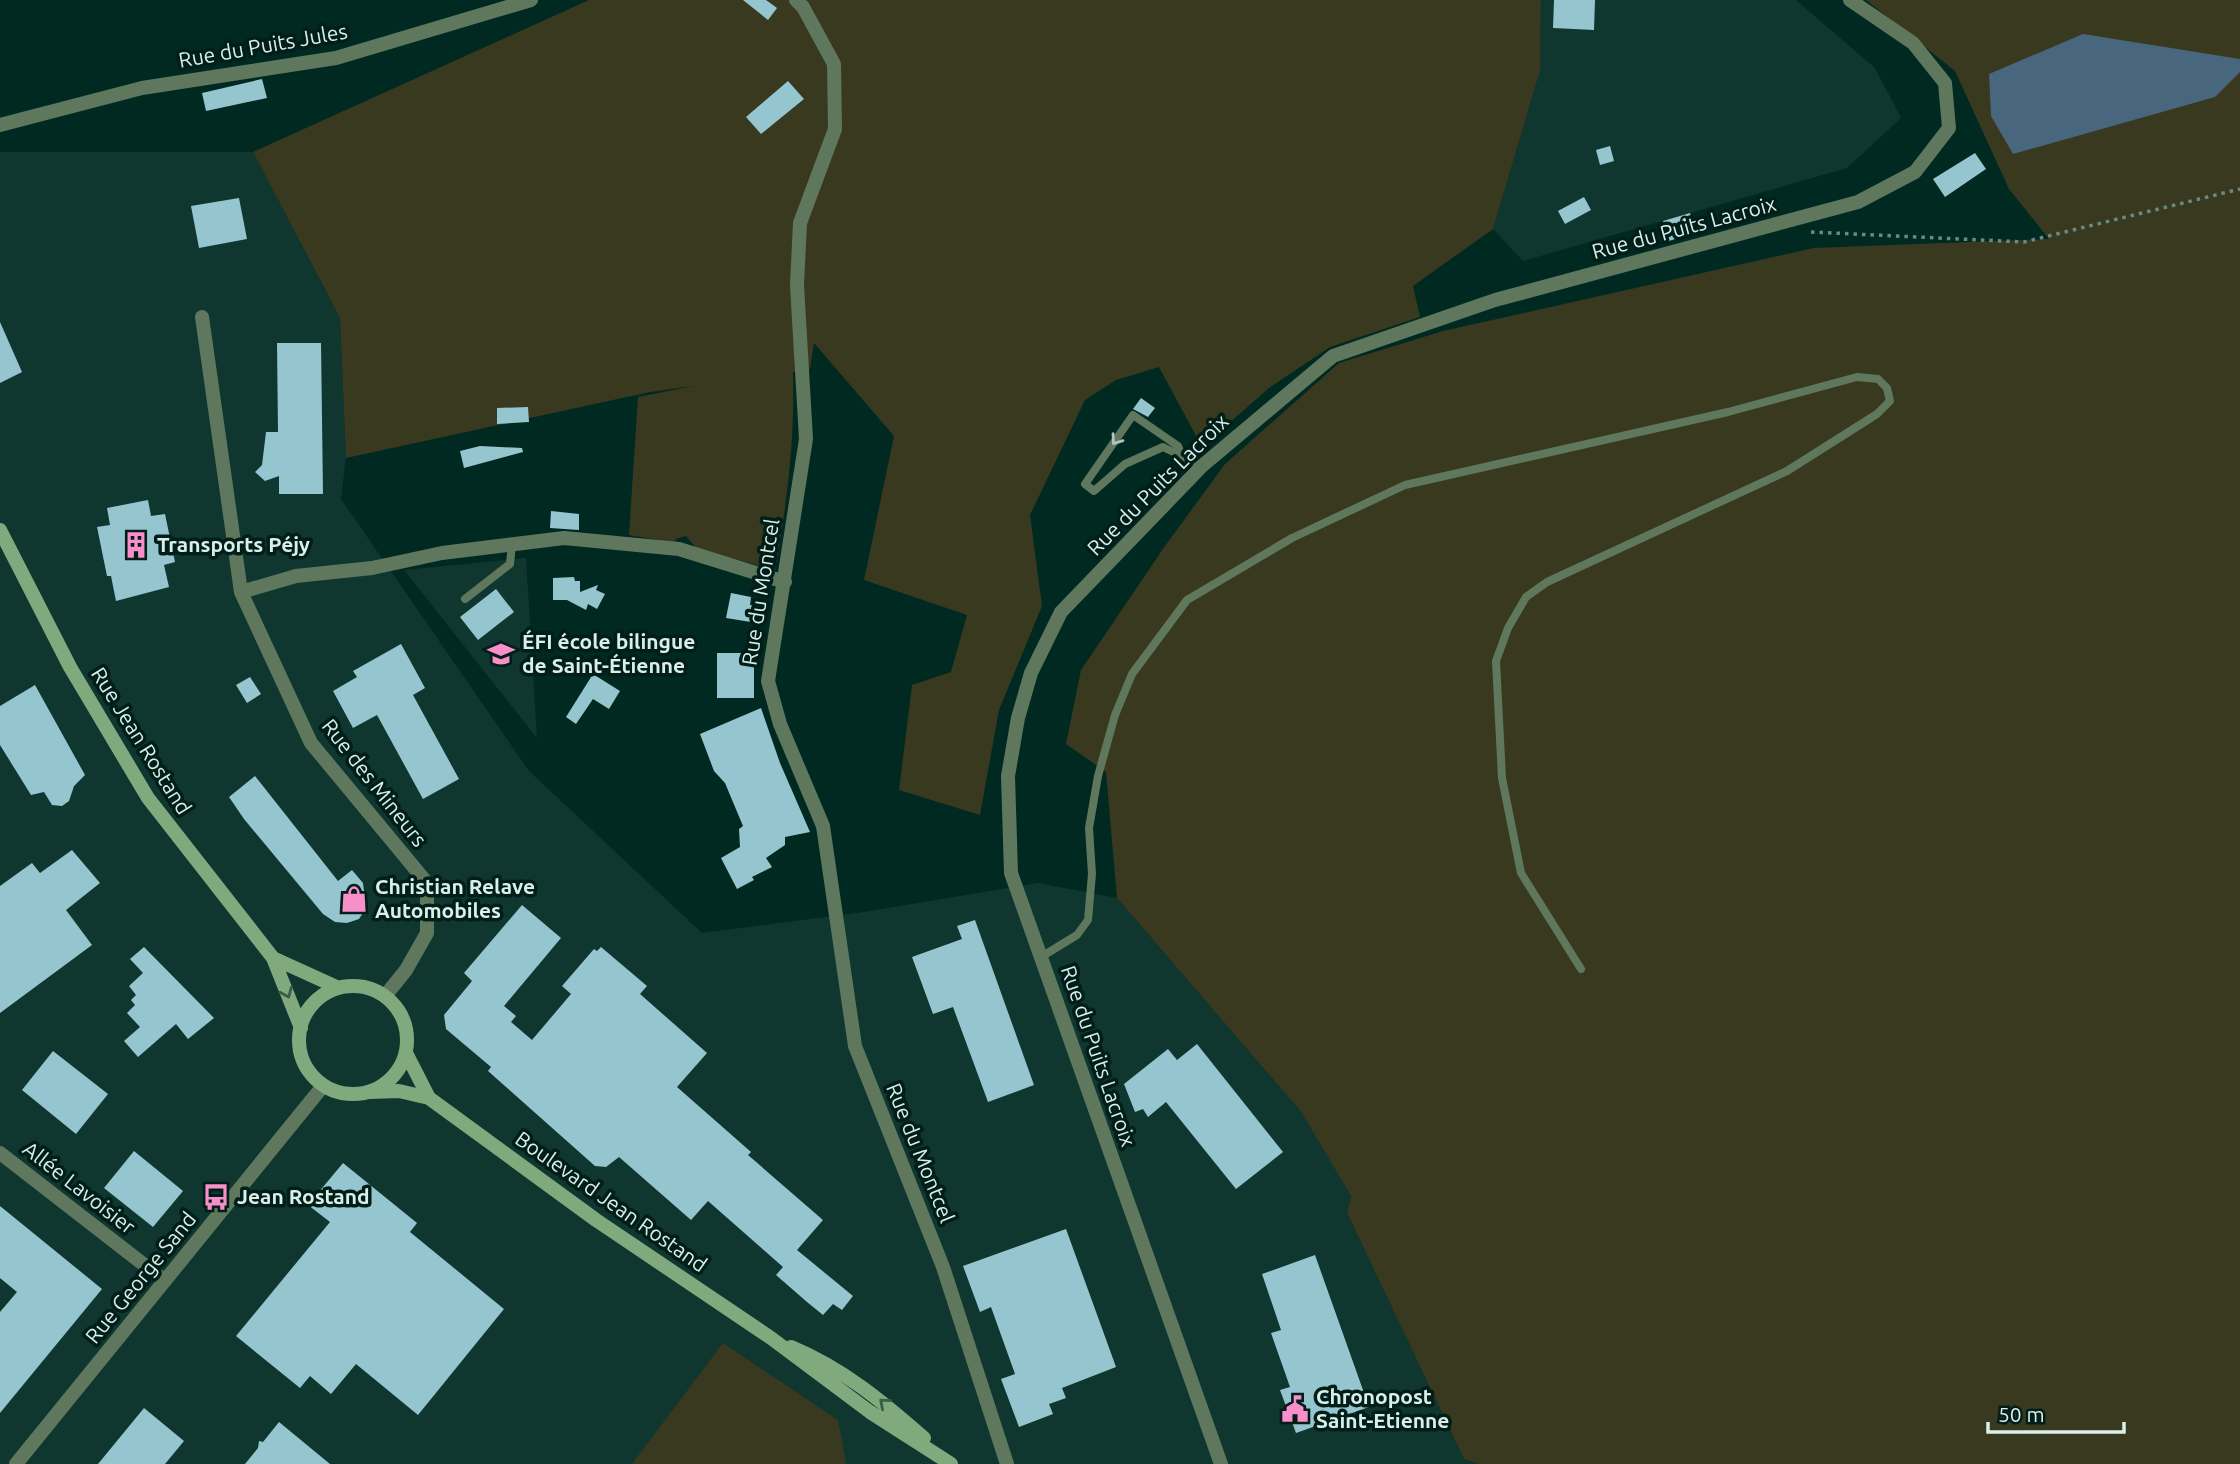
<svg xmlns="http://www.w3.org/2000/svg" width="2240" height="1464" viewBox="0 0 2240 1464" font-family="Ubuntu,sans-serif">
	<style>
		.built { fill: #0f3730 }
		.green { fill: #38391f }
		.water { fill: #49667f }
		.building { fill: #95c6cf }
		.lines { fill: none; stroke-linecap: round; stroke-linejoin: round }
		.path { stroke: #6a8983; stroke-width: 3.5; stroke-dasharray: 3.5 5; stroke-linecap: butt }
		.service { stroke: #5f785d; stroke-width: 8 }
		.minor { stroke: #5f785d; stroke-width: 14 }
		.tertiary { stroke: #5f785d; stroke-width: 14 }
		.secondary { stroke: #80a97e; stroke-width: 14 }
		.oneway { stroke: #afc5b9 }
		.oneway2 { stroke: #3b5d46 }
		.labels { text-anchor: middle; stroke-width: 7; stroke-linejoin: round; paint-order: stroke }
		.street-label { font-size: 21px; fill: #daefea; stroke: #021e19 }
		.poi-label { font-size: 21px; font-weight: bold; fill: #daefea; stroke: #021e19; text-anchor: start }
	</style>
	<rect width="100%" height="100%" fill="#002922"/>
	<path class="built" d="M1541 0H1796L1875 68 1901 118 1847 168 1523 261 1493 229 1540 71Z
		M0 152H253L340 318 346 457 341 499 529 771 702 933 864 912 1038 883 1117 898 1302 1113 1328 1152 1351 1196 1347 1213 1464 1459 1479 1464H0Z
		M526 558 537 738 404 570Z"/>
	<path class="green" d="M589 0H1541L1540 71 1493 229 1413 286 1420 317 1330 347 1269 388 1202 447 1159 367 1116 380 1085 400 1030 515 1042 606 999 710 980 815 899 790 912 685 951 672 967 615 864 580 894 436 814 343 810 369 793 372C795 440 787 503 775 570L697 549 686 536 676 539 675 543 629 535 638 397 693 386 650 392 346 458 340 318 253 152Z
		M1866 0H2240V1464H1479L1464 1459 1347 1213 1351 1196 1302 1113 1117 898 1106 772 1066 744 1081 670 1165 546 1225 464 1339 363 1443 331 1814 248 2049 239 2009 189 1955 71Z
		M723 1343 838 1420 846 1464H632Z"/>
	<path class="water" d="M2083 34 2240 59V72L2215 97 2013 154 1991 116 1989 74Z"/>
	<path class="building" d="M743 0H766L777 8 768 20Z
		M1554 0H1595L1594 30 1553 28Z
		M262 79 267 98 206 111 202 93Z
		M788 81 804 99 761 134 746 117Z
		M1610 146 1614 161 1600 165 1596 150Z
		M1975 153 1986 169 1945 197 1933 179Z
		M1584 197 1591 210 1565 224 1558 211Z
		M239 198 247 239 199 248 191 206Z
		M1690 213 1696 232 1669 241 1663 221Z
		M0 322 22 372 0 383Z
		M277 343H321L323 494H279V476L265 481 255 472 262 465 266 432H278Z
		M1141 398 1155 408 1148 417 1133 409Z
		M528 407 529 422 497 424V408Z
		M480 446 522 448 523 452 464 468 460 451Z
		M148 500 151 516 165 514 175 562 164 565 169 587 116 601 111 576H107L97 527 110 525 107 508Z
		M551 511 579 514V530L550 528Z
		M574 577 575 581H580V592L598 585 596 590 605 594 597 609 588 604 586 610 567 600H553V578Z
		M496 589 514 612 478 640 460 617Z
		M731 593 751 597 750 605 760 607 757 623 726 618Z
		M401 644 425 688 413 695 459 779 423 799 377 715 353 728 333 691 357 677 353 671Z
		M717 653H754V698H717Z
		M593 674 620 691 609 709 593 699 576 724 566 717Z
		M250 677 261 694 247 703 236 685Z
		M35 685 85 775 74 786 69 801 62 806 52 805 44 792 31 795 0 745V706Z
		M761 708 780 763 810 832 785 837V845L766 858 772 867 752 877 754 880 737 889 721 858 740 847 739 829 743 826 725 783 714 771 700 734Z
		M255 776 338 881 352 870 363 883 366 908 359 919 347 923 335 922 323 914 244 819 229 797Z
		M72 850 100 883 66 910 92 945 0 1013V886L32 863 40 873Z
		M522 905 561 938 504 1006 516 1016 511 1022 532 1040 571 994 562 986 594 949 597 951 601 947 647 986 640 994 707 1053 677 1087 751 1152 748 1155 823 1220 797 1250 853 1296 842 1310 833 1304 823 1315 807 1302 776 1275 783 1267 708 1201 691 1220 619 1157 606 1167 595 1166 488 1071 491 1067 446 1029 444 1015 472 981 464 973Z
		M975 920 1034 1085 988 1102 953 1007 933 1014 912 957 962 939 957 926Z
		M144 947 214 1018 188 1039 176 1024 138 1057 124 1041 140 1027 127 1013 135 1005 131 1000 136 995 129 986 143 973 130 959Z
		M1197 1044 1283 1152 1236 1189 1166 1102 1148 1117 1143 1109 1135 1112 1124 1084 1168 1049 1177 1060Z
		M53 1051 108 1094 76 1134 22 1090Z
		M134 1151 183 1191 153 1227 104 1188Z
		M343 1163 417 1223 410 1232 504 1309 418 1415 356 1364 331 1394 310 1376 300 1388 236 1336 330 1222 308 1205Z
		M0 1206 102 1289 0 1413V1312L17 1292 0 1278Z
		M1066 1229 1116 1367 1062 1388 1066 1398 1049 1404 1053 1414 1019 1427 1001 1379 1015 1374 991 1307 980 1312 963 1266Z
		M1315 1255 1369 1407 1296 1433 1280 1390 1290 1387 1271 1333 1281 1330 1262 1274Z
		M144 1408 184 1441 165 1464H98Z
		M279 1422 330 1464H245L258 1448 259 1441 263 1442Z"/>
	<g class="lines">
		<path class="path" d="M1811 232 2024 242 2240 189"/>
		<path class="service" d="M1181 453 1178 446 1133 415 1085 484 1094 491 1125 464 1163 447 1202 466
			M465 599 510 564 512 544
			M1041 957 1077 935 1088 920 1092 874 1089 828 1098 776 1115 715 1132 674 1187 600 1292 538 1405 485 1728 412 1857 377 1878 379 1887 388 1890 401 1877 414 1787 471 1547 582 1526 597 1508 628 1496 661 1502 778 1521 873 1581 969"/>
		<path class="minor" d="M796 0 803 7 834 64 835 129 800 223 797 285 806 439 768 681 780 724 823 826 855 1046 943 1267 1007 1464
			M0 125 142 88 336 58 531 0
			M202 317 241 592 311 743 427 883V933L406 970 385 996
			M241 592 296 576 372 568 442 553 564 538 679 549 785 582
			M0 1153 165 1281
			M16 1464 323 1086"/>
		<path class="tertiary" d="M1221 1464 1011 873 1008 776 1018 718 1031 673 1061 612 1202 466 1333 356 1495 300 1858 202 1915 172 1949 128 1945 83 1913 43 1850 0"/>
		<path class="secondary" d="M0 530 70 667 148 798 273 958 301 1028
			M273 958 339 988
			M299 1040a54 54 0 1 1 108 0a54 54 0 1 1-108 0Z
			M406 1053 429 1098
			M370 1092 399 1091 429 1098 596 1220 771 1338 870 1412 951 1464
			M791 1347C842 1368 883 1402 924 1438"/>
	</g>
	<defs><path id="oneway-chevron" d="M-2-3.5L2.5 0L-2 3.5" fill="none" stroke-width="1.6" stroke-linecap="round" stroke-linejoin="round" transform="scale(1.75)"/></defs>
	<use class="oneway" href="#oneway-chevron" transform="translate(1116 440) rotate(125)"/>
	<g class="oneway2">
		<use href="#oneway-chevron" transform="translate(287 993) rotate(67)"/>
		<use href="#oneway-chevron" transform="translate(884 1403) rotate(-139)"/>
	</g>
	<defs>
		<symbol id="building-bare" viewBox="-9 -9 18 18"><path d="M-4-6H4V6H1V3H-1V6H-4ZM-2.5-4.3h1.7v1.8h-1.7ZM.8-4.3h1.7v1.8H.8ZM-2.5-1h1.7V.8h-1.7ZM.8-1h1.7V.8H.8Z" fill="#f98fca" stroke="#021e19" stroke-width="2.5" paint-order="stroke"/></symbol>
		<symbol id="school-bare" viewBox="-9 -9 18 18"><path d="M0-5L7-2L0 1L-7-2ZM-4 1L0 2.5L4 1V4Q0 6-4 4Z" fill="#f98fca" stroke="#021e19" stroke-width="2.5" paint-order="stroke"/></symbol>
		<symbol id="shop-bare" viewBox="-9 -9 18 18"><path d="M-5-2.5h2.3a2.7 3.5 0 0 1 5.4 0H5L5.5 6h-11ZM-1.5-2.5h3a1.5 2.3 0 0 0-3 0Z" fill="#f98fca" stroke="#021e19" stroke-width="2.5" paint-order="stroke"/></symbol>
		<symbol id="bus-bare" viewBox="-9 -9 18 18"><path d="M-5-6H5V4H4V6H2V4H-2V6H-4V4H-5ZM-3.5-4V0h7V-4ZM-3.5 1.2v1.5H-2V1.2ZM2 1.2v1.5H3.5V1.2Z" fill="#f98fca" stroke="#021e19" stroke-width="2.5" paint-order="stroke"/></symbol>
		<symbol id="civic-bare" viewBox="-9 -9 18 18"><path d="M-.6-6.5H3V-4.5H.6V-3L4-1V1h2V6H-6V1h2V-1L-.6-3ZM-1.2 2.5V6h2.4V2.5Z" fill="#f98fca" stroke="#021e19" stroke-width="2.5" paint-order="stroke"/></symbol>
	</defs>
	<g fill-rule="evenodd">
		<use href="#building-bare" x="117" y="526" width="38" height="38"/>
		<use href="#school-bare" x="482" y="635" width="38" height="38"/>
		<use href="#shop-bare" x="335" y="880" width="38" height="38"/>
		<use href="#bus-bare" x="197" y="1178" width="38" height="38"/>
		<use href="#civic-bare" x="1276" y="1390" width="38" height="38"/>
	</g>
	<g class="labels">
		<g class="street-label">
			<text transform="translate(263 46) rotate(-10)" y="7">Rue du Puits Jules</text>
			<text transform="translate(1684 228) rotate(-15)" y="7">Rue du Puits Lacroix</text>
			<text transform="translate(1158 485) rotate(-45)" y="7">Rue du Puits Lacroix</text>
			<text transform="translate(761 592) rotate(-81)" y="7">Rue du Montcel</text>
			<text transform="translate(141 741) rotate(58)" y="7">Rue Jean Rostand</text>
			<text transform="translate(374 783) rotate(52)" y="7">Rue des Mineurs</text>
			<text transform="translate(1098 1056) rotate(71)" y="7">Rue du Puits Lacroix</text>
			<text transform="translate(920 1153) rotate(68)" y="7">Rue du Montcel</text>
			<text transform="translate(79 1188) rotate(38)" y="7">Allée Lavoisier</text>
			<text transform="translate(611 1202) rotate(35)" y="7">Boulevard Jean Rostand</text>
			<text transform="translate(141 1278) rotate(-51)" y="7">Rue George Sand</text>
		</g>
		<g class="poi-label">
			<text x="157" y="552">Transports Péjy</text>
			<text x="522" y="649">ÉFI école bilingue<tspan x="522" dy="24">de Saint-Étienne</tspan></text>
			<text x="375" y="894">Christian Relave<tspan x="375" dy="24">Automobiles</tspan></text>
			<text x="237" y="1204">Jean Rostand</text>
			<text x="1316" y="1404">Chronopost<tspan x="1316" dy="24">Saint-Etienne</tspan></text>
		</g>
	</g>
	<path d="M1988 1422v10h136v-10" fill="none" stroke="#daefea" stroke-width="3.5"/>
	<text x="1998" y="1422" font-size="21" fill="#daefea" stroke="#021e19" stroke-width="5" paint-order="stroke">50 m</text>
</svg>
